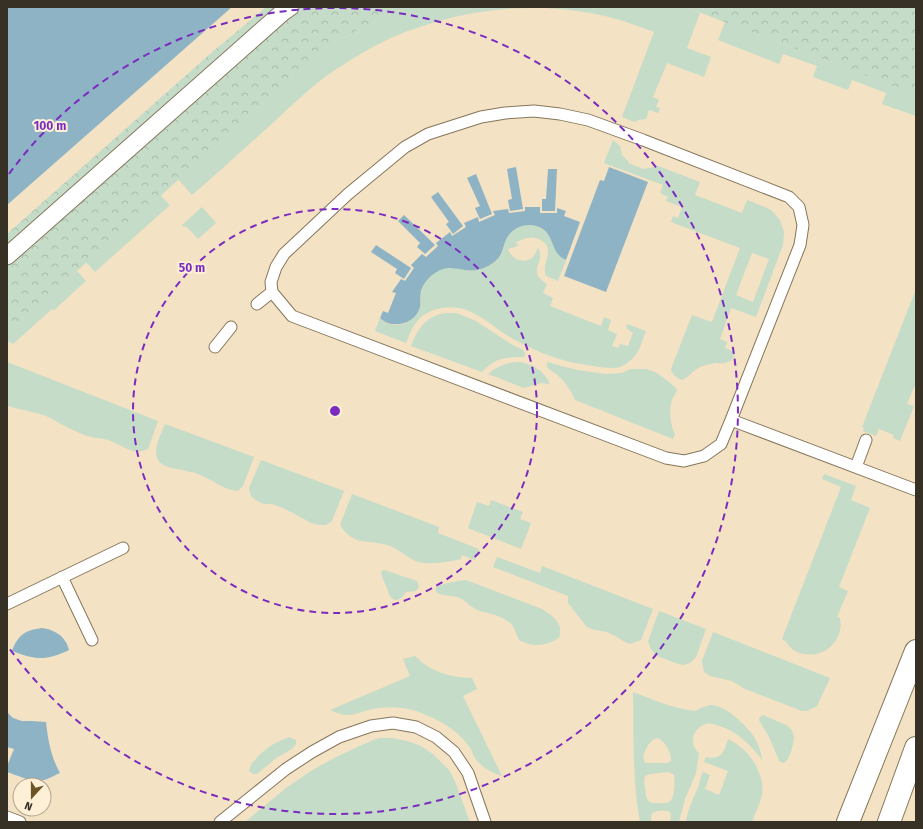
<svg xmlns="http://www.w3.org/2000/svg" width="923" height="829" viewBox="0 0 923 829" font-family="'Fira Sans',sans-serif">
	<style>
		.park { fill: url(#park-crowns) }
		.garden { fill: #c4dcc8; fill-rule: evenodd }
		.water { fill: #8eb3c5 }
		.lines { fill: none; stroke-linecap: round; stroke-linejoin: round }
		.service-casing { stroke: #86765b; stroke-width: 13 }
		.pedestrian-casing { stroke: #86765b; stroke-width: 19 }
		.minor-casing { stroke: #86765b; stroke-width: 24 }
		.service { stroke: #fff; stroke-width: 11 }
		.pedestrian { stroke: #fff; stroke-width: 17 }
		.minor { stroke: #fff; stroke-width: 22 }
		.ring { fill: none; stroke: #7b2cbf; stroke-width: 2; stroke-dasharray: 7 5 }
		.centre { fill: #7b2cbf; stroke: #fef0d7; stroke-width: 2 }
		.ring-label { font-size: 12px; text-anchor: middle; font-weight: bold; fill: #7b2cbf; stroke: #fef0d7; stroke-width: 4; stroke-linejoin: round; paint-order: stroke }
	</style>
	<defs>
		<pattern id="park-crowns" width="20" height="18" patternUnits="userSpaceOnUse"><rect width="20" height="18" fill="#c4dcc8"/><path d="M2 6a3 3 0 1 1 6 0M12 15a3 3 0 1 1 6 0" fill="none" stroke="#a9bdac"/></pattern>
	</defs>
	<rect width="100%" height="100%" fill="#f4e2c4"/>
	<path class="park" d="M266 7H407L361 28 339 41 313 59 300 70 241 122 216 147 209 152 77 271 7 332V234L210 54Z
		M684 7H916V95L701 13Z"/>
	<path class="garden" d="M407 7H684L700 13 687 48 711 57 704 77 667 63 653 97 659 100 656 107 660 108 658 113 649 110 646 119 639 120 634 122 622 117 654 32C638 26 622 20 605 16 549 3 488 6 432 23 421 27 409 30 398 35 376 44 355 57 335 70 313 85 294 103 275 121 247 146 220 171 192 195L178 179 209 152 216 147 241 122 300 70 313 59 339 41 361 28Z
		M725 22 916 95V116L882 104 886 93 852 80 848 90 813 77 817 66 783 54 779 64 718 40Z
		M613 140 620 146 622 155 626 159 629 163 633 165 644 169 649 168 658 166 700 182 695 195 742 213 747 200 767 208 771 210 780 220 784 232 783 245 756 317 731 308 720 339 727 342 725 348 735 352C734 356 733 360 728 362 725 364 720 363 716 363 710 364 705 365 700 367 693 370 689 377 682 380 677 378 672 375 671 369L692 315 712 322 740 248 671 222 673 216 678 218 682 207 666 201 668 197 660 193 663 185 604 163ZM752 253 769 259 753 302 736 295Z
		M160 195 170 205 95 272 86 262Z
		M202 207 216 223 198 239 187 227 181 226Z
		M523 225C534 224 544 228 550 237 556 246 554 255 566 260L558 281 546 276C542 266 549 258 548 249 546 240 535 236 528 238 524 238 520 241 516 242L518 246 508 249C511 259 525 265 533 257 535 255 536 251 538 248 547 261 525 271 547 284L543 293 553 298 550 306 601 326 604 317 611 320 608 330 617 334 612 346 618 348 620 344 628 346 633 333 626 328 627 324 646 331C642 340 640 352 633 358 629 362 625 365 620 367 614 369 606 367 599 367 591 366 583 364 575 363 551 358 529 348 508 336 497 329 487 320 475 314 457 303 428 305 415 324 411 329 409 336 406 343L375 331 380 318C384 323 391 325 397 325 407 324 418 317 420 307 421 301 420 295 422 289 424 283 429 278 433 274 452 260 461 274 478 270 482 269 487 266 492 264 497 261 501 255 503 250 504 247 504 244 505 241 509 233 516 228 523 225Z
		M77 271 86 281 53 311 52 309 13 344 7 341V332Z
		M916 289V383L907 404 914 406 900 441 893 438 894 435 879 429 876 436 863 431 864 428 862 427Z
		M446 313H456L474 320 511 344 523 350 525 353V356L523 357C505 357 495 358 482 372L411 346C418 328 426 316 446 313Z
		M7 362 158 421 148 449C132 456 123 445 108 440 101 438 94 438 87 436 79 433 66 427 59 423 53 419 47 416 40 414 29 411 18 409 7 406Z
		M520 362C534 365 544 371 550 384L541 383 524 388 488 374C497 366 508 362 520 362Z
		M548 362 561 366 578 370 605 374 622 373 631 369H646L655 372 664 378 676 388 677 391C675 394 673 397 672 400 669 409 670 426 675 434L673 439 575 400C571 390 565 381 556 374 551 370 546 369 547 363Z
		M165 424 254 457 243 486 238 491C223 490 212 479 198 474 194 472 188 472 183 470 177 469 168 468 162 464 149 454 161 435 165 424Z
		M261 460 344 491 332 521 326 525H318L311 523 304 519 283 508 272 504H264L257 501 251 496 249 488Z
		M824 474 856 486 851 500 870 508 839 587 848 591 837 617 840 618C845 643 819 663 795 651 789 648 787 641 782 639L841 487 822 479Z
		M352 494 439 527 438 533 479 549 475 560 462 555 461 559C448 562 436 564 423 563 410 561 402 551 390 546 378 541 362 544 351 537 346 534 343 529 340 525Z
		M491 500 523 512 520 519 531 523 521 549 468 528 477 502 489 506Z
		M497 557 540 573 542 566 653 609 641 640 630 644 623 641 617 637 607 632 591 629 586 626 568 603V596L493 567Z
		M384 570 417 581 419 587 416 591 406 592C403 597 396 604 391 597 389 595 388 591 387 588 385 583 382 578 381 572Z
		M466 580 542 609C553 616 564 623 559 638 546 646 533 648 519 640 517 636 516 632 514 628 510 620 499 616 491 614 486 612 480 612 476 609 469 606 465 599 457 597 450 595 443 597 436 592V587C446 583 455 581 466 580Z
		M659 611 706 629 696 657 690 663 684 665 678 664 657 656 653 652 650 647 648 641Z
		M713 632 830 678 817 706 807 711H802L745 689 732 681 710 676 704 672 703 667 702 661Z
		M415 656C431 672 449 677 472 678L477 689 463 696 502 776C491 772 482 768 475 758 473 755 472 752 471 749 468 745 465 741 461 737 450 725 432 717 416 711 400 706 381 706 365 711 359 713 354 715 347 715 341 715 335 712 330 710L410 676 403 659Z
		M633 692C654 700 674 709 696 711 700 708 704 706 710 705 726 705 743 723 752 734 758 742 761 751 762 760 750 744 736 730 716 725 713 724 709 723 706 724 696 726 689 739 695 748 696 750 697 752 699 753L696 773 685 799 679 822H670L671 815 669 811C663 810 657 810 652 813L651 819 652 822H640C632 779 634 735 633 692ZM657 738C665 741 672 752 671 761L667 763H645L643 756C646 749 649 740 657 738ZM669 772 674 775C675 780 675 796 671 800 669 803 666 803 663 803 648 804 647 803 645 788 644 784 644 780 645 776L650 774Z
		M763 715 786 725C797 732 794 741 791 752 789 756 788 760 784 763L780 762 778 758 769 737 759 720 760 717Z
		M289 737 296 740V744L293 748 275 759 257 774H253L249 771C250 766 251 764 255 760 265 748 274 743 289 737Z
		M379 738H392L407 741 421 746 433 754 450 771 456 784 470 822H245L286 788 311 771 336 757 364 744Z
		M728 739C746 748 758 763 762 783 762 786 763 791 762 795 760 804 755 813 752 822H686C688 808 693 800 698 787 700 782 700 778 703 772L710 775 705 789 719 795 728 771 704 762 706 757C722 760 724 752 728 739Z"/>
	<path class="water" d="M7 7H232L7 205Z
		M516 167 523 209 510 211 508 200 512 199 507 169Z
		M609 167 648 182 606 292 564 276 600 180 604 181Z
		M548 169H557L555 211H542V199H546Z
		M476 174 492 214 480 219 475 208 480 206 467 178Z
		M438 192 463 226 453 234 446 224 449 222 431 197Z
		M525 207H540V213H557V208L566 211 564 216 580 222 566 260C548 253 557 228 531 225 520 224 509 231 505 242 502 251 502 256 493 263 489 266 482 269 477 270 462 273 451 262 435 273 430 276 426 281 423 286 419 293 421 300 420 307 416 324 392 330 380 318L383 311 388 313 396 293 392 292 401 279 405 281 414 268 411 265 422 254 426 257 438 246 436 243 450 232 452 236 466 227 464 223 478 217 479 222 495 215 493 211 508 209 509 213 525 211Z
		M404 215 435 245 425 254 417 247 420 243 398 221Z
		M376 245 411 268 404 279 395 273 397 269 371 252Z
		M42 628C50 629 61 633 65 641 67 643 68 647 69 650 46 661 36 660 12 651 18 635 25 630 42 628Z
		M7 712 13 718 22 721H32L46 722C48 740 51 757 60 773 51 777 42 783 32 781L7 772V766L14 749 7 747Z"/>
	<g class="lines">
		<defs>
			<path id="service" d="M534 111 560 114 588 120 643 140 789 197 799 207 803 225 800 245 731 420 721 444 704 456 684 461 666 458 292 316 272 292 271 282 276 267 284 254 348 194 405 147 428 134 481 117 505 113Z
				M257 304 272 292
				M215 347 231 327
				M731 420 916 490
				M856 467 866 440
				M62 577 92 640
				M7 604 123 548
				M7 817 20 822
				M220 822 286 769 312 752 339 737 371 726 393 723 416 727 436 737 454 752 468 773 485 822"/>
			<path id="pedestrian" d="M7 256 283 12 290 7"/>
			<path id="minor" d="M848 822 916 651
				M889 822 916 748"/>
		</defs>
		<use href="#service" class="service-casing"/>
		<use href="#pedestrian" class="pedestrian-casing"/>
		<use href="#minor" class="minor-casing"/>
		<use href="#service" class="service"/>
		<use href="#pedestrian" class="pedestrian"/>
		<use href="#minor" class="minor"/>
	</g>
	<g class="ring">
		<circle cx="335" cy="411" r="202"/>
		<path d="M9 174A403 403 0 1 1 9 648"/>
	</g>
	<circle cx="335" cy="411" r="6" class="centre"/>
	<g class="ring-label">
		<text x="50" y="130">100 m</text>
		<text x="192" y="272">50 m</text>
	</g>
	<rect width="923" height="829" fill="none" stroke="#373024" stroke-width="16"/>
	<g transform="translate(32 797) rotate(201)"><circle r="19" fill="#fef0d7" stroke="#aea38f"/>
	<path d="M0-3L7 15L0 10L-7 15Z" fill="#6c5525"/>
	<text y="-6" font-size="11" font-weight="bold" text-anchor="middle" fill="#373024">N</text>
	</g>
</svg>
